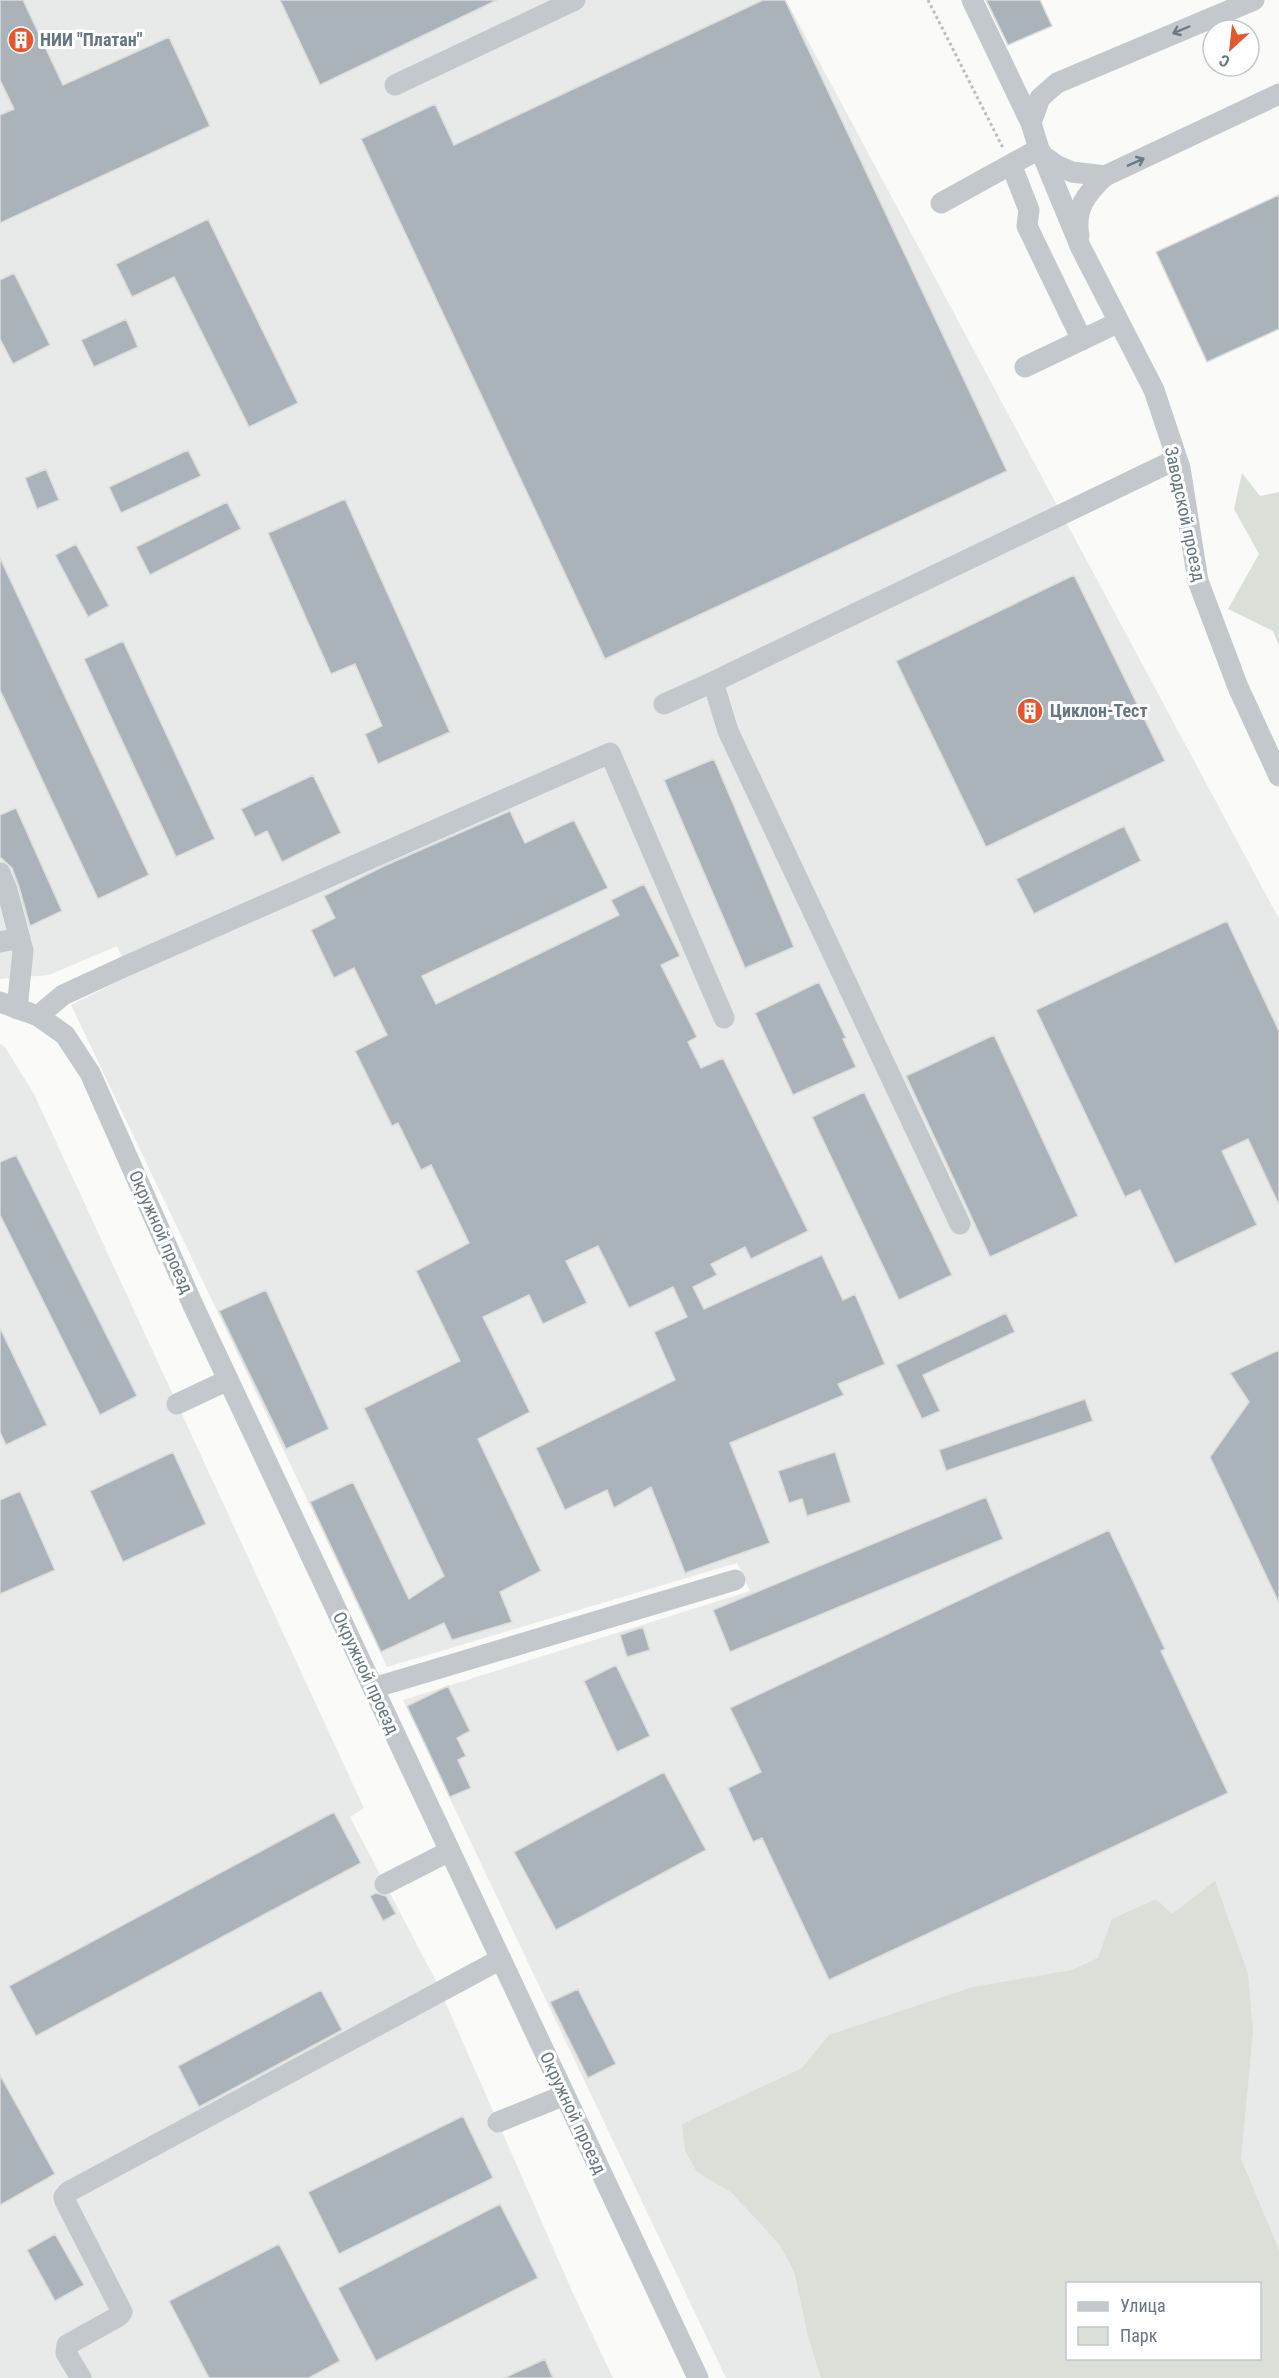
<svg xmlns="http://www.w3.org/2000/svg" width="1279" height="2378" viewBox="0 0 1279 2378" font-family="'Roboto Condensed',sans-serif">
	<style>
		.built { fill: #e8e9e9; fill-rule: evenodd }
		.green { fill: #dadfd7; fill-rule: evenodd }
		.building { fill: #aab3b9; stroke: #dcdcda; stroke-width: 1.5 }
		.lines { fill: none; stroke-linecap: round; stroke-linejoin: round }
		.path { stroke: #bbbfc2; stroke-width: 3; stroke-dasharray: 3 3; stroke-linecap: butt }
		.minor { stroke: #c3c8cc; stroke-width: 21 }
		.oneway { stroke: #6a7a87 }
		.labels { text-anchor: middle; stroke-width: 6; stroke-linejoin: round; paint-order: stroke }
		.poi-label { font-size: 18px; font-weight: bold; fill: #657683; stroke: #fff; text-anchor: start }
		.street-label { font-size: 18px; fill: #657683; stroke: #fff }
	</style>
	<rect width="100%" height="100%" fill="#fafaf8"/>
	<path class="built" d="M0 0H786L1279 919V2378H726L403 1700 750 1591 737 1563 387 1667 71 1005 131 975 117 946 49 975 0 979ZM1068 2284H1260V2358H1068Z
		M0 1044 5 1047 34 1094 364 1808 350 1817 436 1981 572 2291 613 2378H0Z"/>
	<path class="green" d="M1242 473 1260 496 1279 492V646L1273 631 1228 609 1259 554 1234 509Z
		M1215 1881 1248 1974 1253 2031 1241 2159 1279 2250V2378H821L808 2336 794 2271 779 2244 732 2193 697 2172 685 2151 682 2124 802 2068 829 2035 973 1987 1072 1970 1098 1958 1112 1919 1156 1899 1172 1914ZM1068 2284H1260V2358H1068Z"/>
	<path class="building" d="M0 0H23L63 85 169 37 210 126 0 223V115L14 109 0 80Z
		M280 0H497L320 85Z
		M763 0H785L1007 471 605 659 361 139 435 104 454 145Z
		M986 0H1040L1052 26 1008 45Z
		M1279 195V329L1207 362 1156 252Z
		M208 219 298 403 249 427 174 277 132 297 116 264Z
		M14 273 50 345 13 364 0 339V280Z
		M126 319 138 347 94 367 81 340Z
		M188 450 201 476 121 513 109 487Z
		M46 469 59 500 37 509 25 478Z
		M345 499 450 732 378 764 365 734 382 726 355 664 331 674 268 533Z
		M227 502 241 529 150 575 136 547Z
		M76 544 109 606 88 617 55 555Z
		M0 558 149 875 98 899 0 690Z
		M1074 575 1165 761 986 847 896 661Z
		M123 641 215 839 176 857 84 659Z
		M714 759 794 947 745 968 664 780Z
		M313 775 341 833 282 862 267 831 255 837 241 809Z
		M16 808 62 911 30 926 19 887 12 868 0 857V815Z
		M510 811 525 843 574 820 608 888 422 976 436 1004 619 915 611 900 644 884 680 956 661 965 697 1037 688 1042 701 1068 723 1058 808 1231 751 1259 745 1247 711 1264 717 1275 693 1287 704 1309 822 1255 843 1300 855 1294 885 1364 838 1384 844 1395 730 1443 770 1543 685 1573 651 1487 614 1508 607 1490 565 1510 536 1448 675 1380 654 1332 687 1317 673 1287 629 1308 598 1246 566 1261 587 1303 543 1324 529 1295 483 1317 530 1412 478 1439 541 1571 500 1592 512 1622 452 1640 444 1623 381 1652 310 1502 353 1482 409 1599 444 1576 364 1408 460 1361 416 1271 469 1243 431 1165 421 1170 398 1123 392 1126 355 1051 387 1035 354 968 334 978 311 930 335 918 324 896 384 866Z
		M1124 826 1141 861 1034 914 1016 879Z
		M1227 921 1279 1031V1205L1248 1139 1222 1151 1257 1225 1175 1264 1140 1190 1125 1197 1036 1010Z
		M819 982 846 1038 843 1039 856 1067 793 1095 755 1013Z
		M994 1035 1078 1216 990 1257 906 1076Z
		M864 1092 952 1275 899 1300 812 1117Z
		M16 1155 137 1396 100 1415 0 1215V1162Z
		M266 1290 329 1429 286 1449 219 1311Z
		M1006 1313 1015 1332 923 1375 940 1411 922 1419 896 1365Z
		M0 1328 47 1425 6 1445 0 1432Z
		M1279 1350V1603L1210 1457 1249 1402 1230 1373Z
		M1085 1399 1093 1421 946 1471 939 1450Z
		M173 1452 206 1524 123 1562 90 1491Z
		M835 1452 851 1502 807 1516 802 1499 789 1503 778 1471Z
		M20 1491 55 1570 0 1594V1500Z
		M986 1497 1003 1539 730 1652 713 1610Z
		M1109 1530 1165 1649 1161 1651 1228 1793 829 1980 762 1838 753 1842 728 1788 761 1772 730 1708Z
		M643 1627 650 1650 627 1657 620 1635Z
		M616 1665 650 1736 617 1752 584 1681Z
		M448 1686 470 1731 457 1738 466 1756 458 1760 471 1788 450 1797 407 1706Z
		M664 1772 706 1850 556 1930 514 1852Z
		M334 1812 361 1863 36 2036 9 1986Z
		M376 1893 386 1896 396 1914 383 1921 370 1896Z
		M578 1989 616 2064 588 2078 550 2002Z
		M321 1990 342 2030 199 2107 178 2066Z
		M0 2075 55 2174 0 2205Z
		M463 2116 493 2178 339 2254 308 2192Z
		M500 2204 538 2278 376 2361 338 2288Z
		M55 2234 84 2285 55 2301 27 2250Z
		M279 2244 340 2361 309 2378H209L169 2301Z
		M545 2359 553 2378H504Z"/>
	<g class="lines">
		<path class="path" d="M928 0 1003 148"/>
		<path class="minor" d="M972 0 1031 123 1039 149 1043 156 1056 165 1072 172 1105 176 1279 94
			M395 85 575 0
			M1031 123 1040 98 1057 83 1254 0
			M1043 156 1081 248 1154 390 1180 468 1198 581 1238 687 1279 776
			M1011 164 1029 210 1027 226 1082 340
			M941 203 1039 149
			M1079 236C1074 209 1086 194 1105 176
			M1025 367 1119 322
			M664 704 713 682
			M0 873 7 890 23 951 17 1009
			M0 942 20 938
			M0 1002 38 1016 65 1035 90 1073 192 1303 698 2378
			M38 1016 63 995 126 966 610 753 724 1018
			M960 1224 728 731 713 682 1177 459
			M177 1404 228 1380
			M373 1688 735 1580
			M385 1884 450 1851
			M498 2122 565 2095
			M81 2378 66 2353 67 2345 119 2316 122 2312 65 2201 64 2197 68 2192 501 1959"/>
	</g>
	<defs><path id="oneway-shaft" d="M-6 0H5M1.5-3L5.5 0L1.5 3" fill="none" stroke-width="1.6" stroke-linecap="round" stroke-linejoin="round" transform="scale(1.5)"/></defs>
	<g class="oneway">
		<use href="#oneway-shaft" transform="translate(1181 30) rotate(157)"/>
		<use href="#oneway-shaft" transform="translate(1136 162) rotate(-24)"/>
	</g>
	<defs>
		<symbol id="building-disc" viewBox="-11 -11 22 22"><circle r="9.5" fill="#e4572e" stroke="#fff"/><path d="M-4-6H4V6H1V3H-1V6H-4ZM-2.5-4.3h1.7v1.8h-1.7ZM.8-4.3h1.7v1.8H.8ZM-2.5-1h1.7V.8h-1.7ZM.8-1h1.7V.8H.8Z" fill="#fff"/></symbol>
	</defs>
	<g fill-rule="evenodd">
		<use href="#building-disc" x="6" y="25" width="30" height="30"/>
		<use href="#building-disc" x="1015" y="696" width="30" height="30"/>
	</g>
	<g class="labels">
		<g class="poi-label">
			<text x="40" y="46">НИИ "Платан"</text>
			<text x="1050" y="717">Циклон-Тест</text>
		</g>
		<g class="street-label">
			<text transform="translate(1185 514) rotate(78)" y="6">Заводской проезд</text>
			<text transform="translate(161 1232) rotate(66)" y="6">Окружной проезд</text>
			<text transform="translate(366 1673) rotate(65)" y="6">Окружной проезд</text>
			<text transform="translate(573 2113) rotate(65)" y="6">Окружной проезд</text>
		</g>
	</g>
	<rect x="1066" y="2282" width="195" height="78" fill="#ffffff" stroke="#c1c8cd" stroke-width="1.5"/>
	<rect x="1078" y="2302" width="30" height="9" fill="#c3c8cc" stroke="#c1c8cd" stroke-width="1.5"/>
	<text x="1120" y="2312" font-size="18" fill="#657683">Улица</text>
	<rect x="1078" y="2327" width="30" height="18" fill="#dadfd7" stroke="#c1c8cd" stroke-width="1.5"/>
	<text x="1120" y="2342" font-size="18" fill="#657683">Парк</text>
	<g transform="translate(1231 48) rotate(207)"><circle r="28" fill="#ffffff" stroke="#c1c8cd" stroke-width="1.5"/>
	<path d="M0-4.5L10 22L0 15L-10 22Z" fill="#e4572e"/>
	<text y="-9" font-size="16" font-weight="bold" text-anchor="middle" fill="#657683">С</text>
	</g>
</svg>
